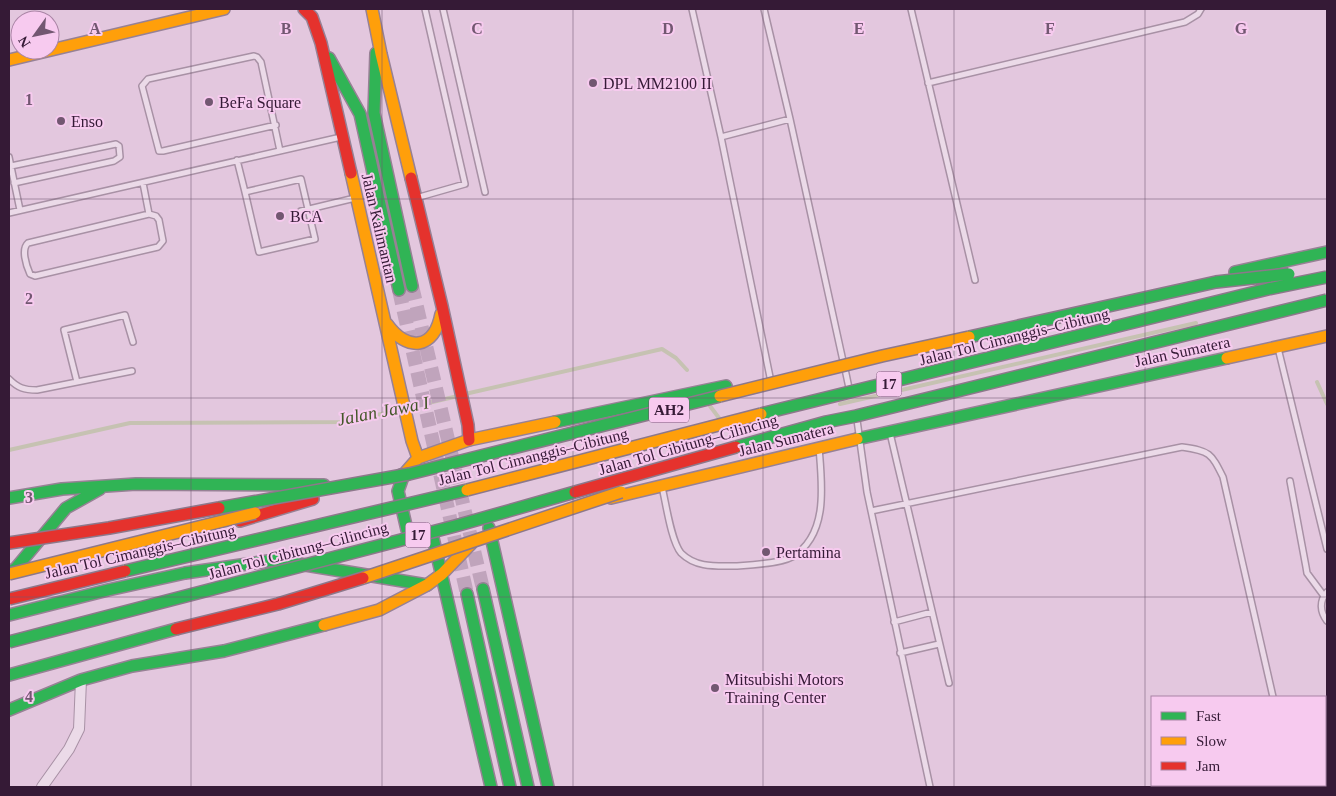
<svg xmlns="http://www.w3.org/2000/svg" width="1336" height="796" viewBox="0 0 1336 796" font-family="'Times New Roman',serif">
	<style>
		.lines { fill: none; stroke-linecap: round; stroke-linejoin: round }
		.stream { stroke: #c6c2b2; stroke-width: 4 }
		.secondary-tunnel { stroke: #c0a4bc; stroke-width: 14; stroke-dasharray: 14 7; stroke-linecap: butt }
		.lane-casing { stroke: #a891a5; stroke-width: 8 }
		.street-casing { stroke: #a891a5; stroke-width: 12 }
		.fast-casing { stroke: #978195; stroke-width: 14 }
		.slow-casing { stroke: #978195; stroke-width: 14 }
		.jam-casing { stroke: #978195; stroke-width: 14 }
		.lane { stroke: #ebdae8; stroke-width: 5 }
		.street { stroke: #ebdae8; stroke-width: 10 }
		.fast { stroke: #30b455; stroke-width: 11 }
		.slow { stroke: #ff9f0a; stroke-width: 11 }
		.jam { stroke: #e5322d; stroke-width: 11 }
		.fast-bridge-casing { stroke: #8d788b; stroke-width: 14; stroke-linecap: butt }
		.slow-bridge-casing { stroke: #8d788b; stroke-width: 14; stroke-linecap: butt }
		.jam-bridge-casing { stroke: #8d788b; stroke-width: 14; stroke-linecap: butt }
		.fast-bridge { stroke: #30b455; stroke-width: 11 }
		.slow-bridge { stroke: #ff9f0a; stroke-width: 11 }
		.jam-bridge { stroke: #e5322d; stroke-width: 11 }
		.grid { fill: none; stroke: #725771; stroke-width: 1; stroke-opacity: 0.55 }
		.poi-dot { fill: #725771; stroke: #f7caef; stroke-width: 2 }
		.labels { text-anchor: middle; stroke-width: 4; stroke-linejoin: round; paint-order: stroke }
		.shield { fill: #f7caef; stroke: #6f4f6e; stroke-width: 1 }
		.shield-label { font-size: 15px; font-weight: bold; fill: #351a36 }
		.poi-label { font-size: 16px; fill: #351a36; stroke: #f7caef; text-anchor: start }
		.street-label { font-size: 16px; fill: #351a36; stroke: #f7caef }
		.water-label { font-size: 18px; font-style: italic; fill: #435728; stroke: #f7caef }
		.grid-label { font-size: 16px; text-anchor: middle; font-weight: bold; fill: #725771; stroke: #f7caef; stroke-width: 4; stroke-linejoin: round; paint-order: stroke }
	</style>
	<rect width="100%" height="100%" fill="#e3c7de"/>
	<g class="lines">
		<path class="stream" d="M1317 382 1327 404
			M465 394 662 349 676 358 687 370
			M840 404 1196 323
			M710 406 719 418
			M9 450 130 423 347 422 458 396"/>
		<path class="secondary-tunnel" d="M412 286 483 589
			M399 290 467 594"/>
		<defs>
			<path id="lane" d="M443 9 485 192
				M692 9 721 137
				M764 9 790 119 843 361
				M911 9 975 280
				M928 83 1185 22 1198 14 1201 9
				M276 125 163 151H159L142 86 148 79 254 56 257 57 261 62 280 151
				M9 157 20 210
				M237 160 245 192
				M11 166 116 144 119 146 120 157 114 161 14 183
				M301 179 315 239 259 252 245 192Z
				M143 183 149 214
				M416 198 465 184 425 9
				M301 211 355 198
				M9 213 341 137
				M149 214 156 216 159 220 163 241 158 247 35 276 30 274C26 265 21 249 28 243Z
				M1278 348 1327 549
				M845 369 849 388
				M770 377 721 137 790 119
				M9 379C18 388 24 390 37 390L132 371
				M77 382 64 330 125 315 133 342
				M857 420 867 492 930 787
				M890 433 949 683
				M1290 481 1306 567 1307 573 1324 596
				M662 487C666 503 671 541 681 553 696 568 716 566 735 566 750 565 779 564 792 557 829 535 822 484 819 448
				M871 511 1182 447C1210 451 1211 453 1223 477L1273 697
				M1327 592C1319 601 1320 612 1327 621
				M894 622 932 612
				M900 653 939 644
				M1293 785V787"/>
			<path id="street" d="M42 787 69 749 79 729 81 680"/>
			<path id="fast" d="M376 53 374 113 412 286
				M329 58 360 114 399 290
				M1235 272 1327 252
				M555 422 726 386
				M857 439 1227 358
				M404 474 398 491 407 530 419 540
				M9 498 62 489 136 484 324 485
				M489 528 548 787
				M433 538 491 787
				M9 573 16 568 66 508 100 489
				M185 573 275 560 427 585
				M483 589 528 787
				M467 594 510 787
				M9 615 108 590 185 573
				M9 675 176 629
				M9 710 81 680 132 666 224 651 324 625"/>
			<path id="slow" d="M372 9 381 54 411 178
				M9 60 224 9
				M351 173 412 441 418 458
				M387 324C407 352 434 350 441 314
				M1227 358 1327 336
				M401 475 404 474 418 458 469 440 555 422
				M611 498 857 439
				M324 625 379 610 427 585 442 574 471 544"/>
			<path id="jam" d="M304 9 312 17 321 43 351 173
				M411 178 442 306 468 425 469 440
				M240 521 313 499"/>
		</defs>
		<use href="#lane" class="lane-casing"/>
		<use href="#street" class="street-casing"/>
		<use href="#fast" class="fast-casing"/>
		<use href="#slow" class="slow-casing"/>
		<use href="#jam" class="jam-casing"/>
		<use href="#lane" class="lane"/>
		<use href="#street" class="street"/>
		<use href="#fast" class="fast"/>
		<use href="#slow" class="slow"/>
		<use href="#jam" class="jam"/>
		<defs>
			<path id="fast-bridge" d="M969 337 1216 282 1289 274
				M761 414 1268 289 1327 277
				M736 447 826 422 856 416 1327 300
				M219 508 409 474 720 396
				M125 571 467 490
				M9 642 455 526 575 492"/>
			<path id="slow-bridge" d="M720 396 882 356 969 337
				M467 490 761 414
				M9 574 255 513
				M363 578 621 492"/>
			<path id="jam-bridge" d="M575 492 736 447
				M9 543 109 528 219 508
				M9 599 125 571
				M176 629 278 604 363 578"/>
		</defs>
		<use href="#fast-bridge" class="fast-bridge-casing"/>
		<use href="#slow-bridge" class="slow-bridge-casing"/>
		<use href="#jam-bridge" class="jam-bridge-casing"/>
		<use href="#fast-bridge" class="fast-bridge"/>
		<use href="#slow-bridge" class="slow-bridge"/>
		<use href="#jam-bridge" class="jam-bridge"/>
	</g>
	<path class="grid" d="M191 9V787M382 9V787M573 9V787M763 9V787M954 9V787M1145 9V787M9 199H1327M9 398H1327M9 597H1327"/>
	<g class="poi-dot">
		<circle cx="593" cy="83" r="5"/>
		<circle cx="209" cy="102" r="5"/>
		<circle cx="61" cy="121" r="5"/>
		<circle cx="280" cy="216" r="5"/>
		<circle cx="766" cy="552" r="5"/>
		<circle cx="715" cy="688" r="5"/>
	</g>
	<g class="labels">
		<g class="shield">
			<rect x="876.5" y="371.5" width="25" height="25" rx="4"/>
			<rect x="649" y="397.5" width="40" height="25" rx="4"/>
			<rect x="405.5" y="522.5" width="25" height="25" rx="4"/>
		</g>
		<g class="shield-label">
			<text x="889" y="389">17</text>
			<text x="669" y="415">AH2</text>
			<text x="418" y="540">17</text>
		</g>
		<g class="poi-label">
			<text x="603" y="89">DPL MM2100 II</text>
			<text x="219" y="108">BeFa Square</text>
			<text x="71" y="127">Enso</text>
			<text x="290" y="222">BCA</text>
			<text x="776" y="558">Pertamina</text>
			<text x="725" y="685">Mitsubishi Motors<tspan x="725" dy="18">Training Center</tspan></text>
		</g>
		<g class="street-label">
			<text transform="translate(380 228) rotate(77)" y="6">Jalan Kalimantan</text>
			<text transform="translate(1014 336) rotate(-14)" y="6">Jalan Tol Cimanggis–Cibitung</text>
			<text transform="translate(1182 351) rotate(-12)" y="6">Jalan Sumatera</text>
			<text transform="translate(786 439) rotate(-14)" y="6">Jalan Sumatera</text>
			<text transform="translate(688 444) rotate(-16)" y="6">Jalan Tol Cibitung–Cilincing</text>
			<text transform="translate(533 456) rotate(-14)" y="6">Jalan Tol Cimanggis–Cibitung</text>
			<text transform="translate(298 550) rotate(-15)" y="6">Jalan Tol Cibitung–Cilincing</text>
			<text transform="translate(140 551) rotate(-13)" y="6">Jalan Tol Cimanggis–Cibitung</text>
		</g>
		<g class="water-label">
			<text transform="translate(383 411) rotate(-11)" y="6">Jalan Jawa I</text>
		</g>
	</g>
	<g class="grid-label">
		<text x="95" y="34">A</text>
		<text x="286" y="34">B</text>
		<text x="477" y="34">C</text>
		<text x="668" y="34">D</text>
		<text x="859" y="34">E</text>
		<text x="1050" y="34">F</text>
		<text x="1241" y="34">G</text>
		<text x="29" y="105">1</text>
		<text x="29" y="304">2</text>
		<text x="29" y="503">3</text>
		<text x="29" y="702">4</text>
	</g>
	<rect width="1336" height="796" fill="none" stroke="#351a36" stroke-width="20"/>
	<rect x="1151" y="696" width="175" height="90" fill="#f7caef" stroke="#a984a5"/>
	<rect x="1161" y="712" width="25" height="8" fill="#30b455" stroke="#a984a5"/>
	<text x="1196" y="721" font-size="15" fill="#351a36">Fast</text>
	<rect x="1161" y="737" width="25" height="8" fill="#ff9f0a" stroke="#a984a5"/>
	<text x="1196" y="746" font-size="15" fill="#351a36">Slow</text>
	<rect x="1161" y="762" width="25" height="8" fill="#e5322d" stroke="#a984a5"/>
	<text x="1196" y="771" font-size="15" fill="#351a36">Jam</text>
	<g transform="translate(35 35) rotate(237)"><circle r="24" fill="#f7caef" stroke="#a984a5"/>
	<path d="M0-4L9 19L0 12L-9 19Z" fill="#725771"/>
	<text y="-8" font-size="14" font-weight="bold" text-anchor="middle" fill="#351a36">N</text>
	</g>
</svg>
